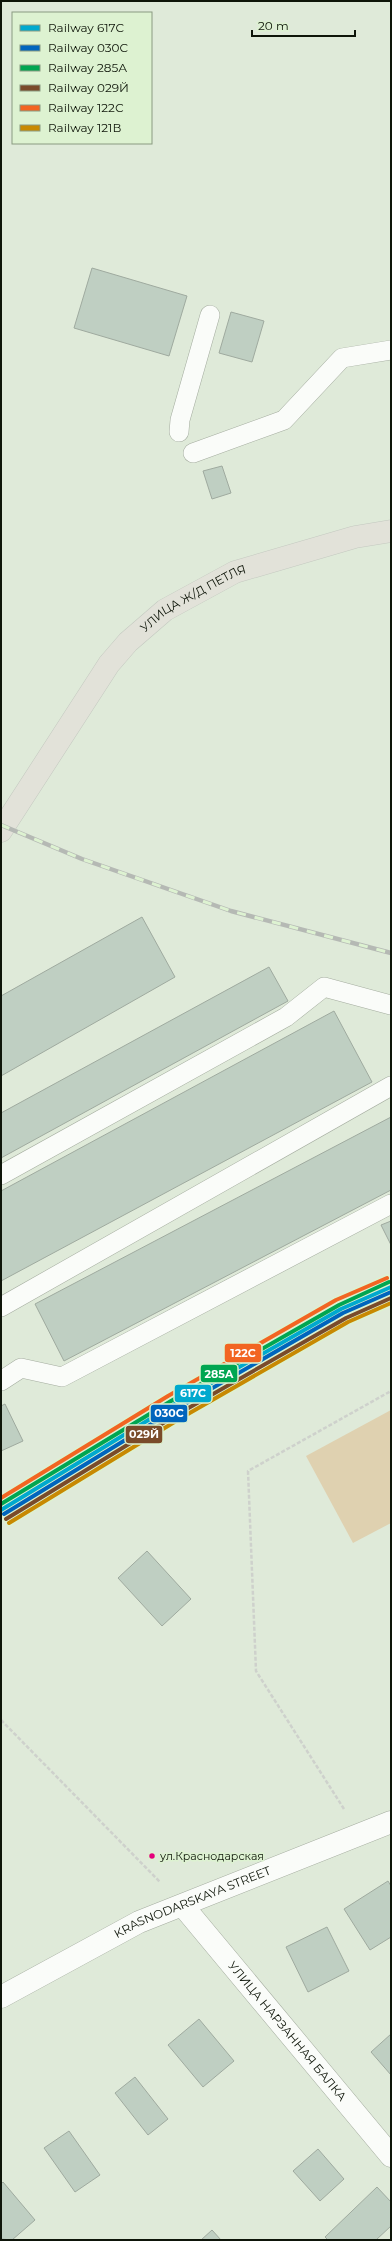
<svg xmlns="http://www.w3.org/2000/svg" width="392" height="2241" viewBox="0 0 392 2241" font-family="Montserrat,sans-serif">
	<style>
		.green { fill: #dfd1b0 }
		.building { fill: #bfcfc2; stroke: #9faa9f }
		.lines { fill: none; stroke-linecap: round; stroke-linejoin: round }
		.service-casing { stroke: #a4ac9f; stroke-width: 20 }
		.minor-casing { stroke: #a4ac9f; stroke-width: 23 }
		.primary-casing { stroke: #c4c9c0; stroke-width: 23 }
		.path { stroke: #ced1cc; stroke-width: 2.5; stroke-dasharray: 4 2; stroke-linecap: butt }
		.service { stroke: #fafcf9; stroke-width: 19 }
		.minor { stroke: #fafcf9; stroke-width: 22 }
		.primary { stroke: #e2e2d9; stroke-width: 22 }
		.rail-casing { stroke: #b5b9b4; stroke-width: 4.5 }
		.rail { stroke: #ddf2d1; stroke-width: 3; stroke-dasharray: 9; stroke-linecap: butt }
		.rail-1-casing { stroke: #ddf2d1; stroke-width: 7 }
		.rail-2-casing { stroke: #ddf2d1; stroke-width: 7 }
		.rail-3-casing { stroke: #ddf2d1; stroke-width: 7 }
		.rail-4-casing { stroke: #ddf2d1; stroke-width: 7 }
		.rail-5-casing { stroke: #ddf2d1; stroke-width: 7 }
		.rail-6-casing { stroke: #ddf2d1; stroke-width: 7 }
		.rail-1 { stroke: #00a9ce; stroke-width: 4 }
		.rail-2 { stroke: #0065bd; stroke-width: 4 }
		.rail-3 { stroke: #00a651; stroke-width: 4 }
		.rail-4 { stroke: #7a4b2a; stroke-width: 4 }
		.rail-5 { stroke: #f26522; stroke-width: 4 }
		.rail-6 { stroke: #c88902; stroke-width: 4 }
		.bus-dot { fill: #e5007d; stroke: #ddf2d1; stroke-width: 1.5 }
		.labels { text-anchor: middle; stroke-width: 3; stroke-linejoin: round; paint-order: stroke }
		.bus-label { font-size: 11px; fill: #0e1509; stroke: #ddf2d1; text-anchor: start }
		.street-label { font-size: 12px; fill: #0e1509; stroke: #ddf2d1 }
		.line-badge { stroke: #ddf2d1; stroke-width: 1.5 }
		.badge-label { font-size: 11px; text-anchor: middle; font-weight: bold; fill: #fff }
	</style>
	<rect width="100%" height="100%" fill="#dfead9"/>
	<path class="green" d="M391 1410V1523L353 1543 306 1456Z"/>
	<path class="building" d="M92 268 187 296 169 356 74 328Z
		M231 312 264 321 252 362 219 353Z
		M222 466 231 493 212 499 203 471Z
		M142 917 175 977 1 1076V996Z
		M269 967 288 1001 1 1158V1113Z
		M334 1011 372 1082 1 1281V1191Z
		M391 1117V1190L64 1361 35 1304Z
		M391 1221V1245L381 1225Z
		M5 1404 23 1441 1 1451V1406Z
		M147 1551 191 1599 162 1626 118 1578Z
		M388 1881 391 1886V1937L370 1950 344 1909Z
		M327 1927 349 1971 308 1992 286 1947Z
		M199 2019 234 2061 203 2087 168 2045Z
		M391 2034V2075L371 2052Z
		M135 2077 168 2119 148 2135 115 2093Z
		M69 2131 100 2175 75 2192 44 2148Z
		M318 2149 344 2179 320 2201 293 2171Z
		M3 2182 35 2220 12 2240 1 2239V2184Z
		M377 2187 391 2202V2226L376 2240H328L325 2237Z
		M212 2230 221 2240H201Z"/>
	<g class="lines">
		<defs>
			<path id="service" d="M179 432 180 420 210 315
				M193 453 284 420 342 358 391 350
				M1 1175 286 1017 324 987 391 1005
				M1 1307 391 1086
				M1 1381 21 1368 62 1377 391 1204"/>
			<g id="minor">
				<path id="s1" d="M183 1906 391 2156"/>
				<path id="s2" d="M1 1997 139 1922 391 1822"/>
			</g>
			<g id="primary">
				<path id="s3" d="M1 831 109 664 128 642 165 610 235 572 355 537 391 531"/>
			</g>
		</defs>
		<use href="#service" class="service-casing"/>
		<use href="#minor" class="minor-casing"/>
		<use href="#primary" class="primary-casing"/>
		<path class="path" d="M1 1720 160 1882
			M344 1809 256 1671 248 1471 391 1391"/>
		<use href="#service" class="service"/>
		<use href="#minor" class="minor"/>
		<use href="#primary" class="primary"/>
		<defs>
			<path id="rail" d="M1 825 82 859 231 911 391 953"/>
		</defs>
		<use href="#rail" class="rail-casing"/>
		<use href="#rail" class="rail"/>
		<defs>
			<path id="rail-1" d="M1 1510 173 1405 341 1309 391 1287"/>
			<path id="rail-2" d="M4 1514 176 1409 343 1313 391 1292"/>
			<path id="rail-3" d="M1 1504 171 1401 339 1305 389 1282"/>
			<path id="rail-4" d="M6 1519 178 1414 346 1318 391 1298"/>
			<path id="rail-5" d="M1 1498 168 1396 336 1300 387 1278"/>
			<path id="rail-6" d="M9 1523 181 1418 348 1322 391 1303"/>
		</defs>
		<use href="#rail-1" class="rail-1-casing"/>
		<use href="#rail-2" class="rail-2-casing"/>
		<use href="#rail-3" class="rail-3-casing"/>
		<use href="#rail-4" class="rail-4-casing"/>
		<use href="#rail-5" class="rail-5-casing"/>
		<use href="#rail-6" class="rail-6-casing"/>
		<use href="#rail-1" class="rail-1"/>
		<use href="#rail-2" class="rail-2"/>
		<use href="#rail-3" class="rail-3"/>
		<use href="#rail-4" class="rail-4"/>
		<use href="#rail-5" class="rail-5"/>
		<use href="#rail-6" class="rail-6"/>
	</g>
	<circle class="bus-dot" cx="152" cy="1856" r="3.5"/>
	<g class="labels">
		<g class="bus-label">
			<text x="160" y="1860">ул.Краснодарская</text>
		</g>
		<g class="street-label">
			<text dy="4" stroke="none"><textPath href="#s3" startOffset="307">УЛИЦА Ж/Д ПЕТЛЯ</textPath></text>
			<text dy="4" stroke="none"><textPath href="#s2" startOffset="214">KRASNODARSKAYA STREET</textPath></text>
			<text dy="4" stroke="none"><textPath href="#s1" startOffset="163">УЛИЦА НАРЗАННАЯ БАЛКА</textPath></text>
		</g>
	</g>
	<g class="line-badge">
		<rect x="224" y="1343" width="38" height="20" rx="4" fill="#f26522"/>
		<rect x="200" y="1364" width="38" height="19" rx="4" fill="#00a651"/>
		<rect x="174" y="1384" width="38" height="19" rx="4" fill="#00a9ce"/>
		<rect x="150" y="1404" width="38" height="19" rx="4" fill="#0065bd"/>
		<rect x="125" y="1425" width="38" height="19" rx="4" fill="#7a4b2a"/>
	</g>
	<g class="badge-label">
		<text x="243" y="1357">122С</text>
		<text x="219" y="1378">285А</text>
		<text x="193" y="1397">617C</text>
		<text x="169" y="1417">030C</text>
		<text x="144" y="1438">029Й</text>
	</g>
	<rect width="392" height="2241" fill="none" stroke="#0e1509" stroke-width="4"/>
	<rect x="12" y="12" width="140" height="132" fill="#ddf2d1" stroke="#8a9a81"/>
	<rect x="20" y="25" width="20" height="6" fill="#00a9ce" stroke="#8a9a81"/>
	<text x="48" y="32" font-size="12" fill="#0e1509">Railway 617C</text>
	<rect x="20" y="45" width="20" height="6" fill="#0065bd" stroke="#8a9a81"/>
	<text x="48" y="52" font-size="12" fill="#0e1509">Railway 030C</text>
	<rect x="20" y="65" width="20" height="6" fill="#00a651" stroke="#8a9a81"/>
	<text x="48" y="72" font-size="12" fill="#0e1509">Railway 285А</text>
	<rect x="20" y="85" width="20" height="6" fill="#7a4b2a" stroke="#8a9a81"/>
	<text x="48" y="92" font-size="12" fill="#0e1509">Railway 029Й</text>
	<rect x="20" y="105" width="20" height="6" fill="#f26522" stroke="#8a9a81"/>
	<text x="48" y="112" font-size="12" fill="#0e1509">Railway 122С</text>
	<rect x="20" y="125" width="20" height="6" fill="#c88902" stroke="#8a9a81"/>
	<text x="48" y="132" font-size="12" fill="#0e1509">Railway 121В</text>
	<path d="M252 30v6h103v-6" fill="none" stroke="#0e1509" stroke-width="2"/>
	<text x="258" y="30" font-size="12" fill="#0e1509" stroke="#ddf2d1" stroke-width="3" paint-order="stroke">20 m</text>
</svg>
